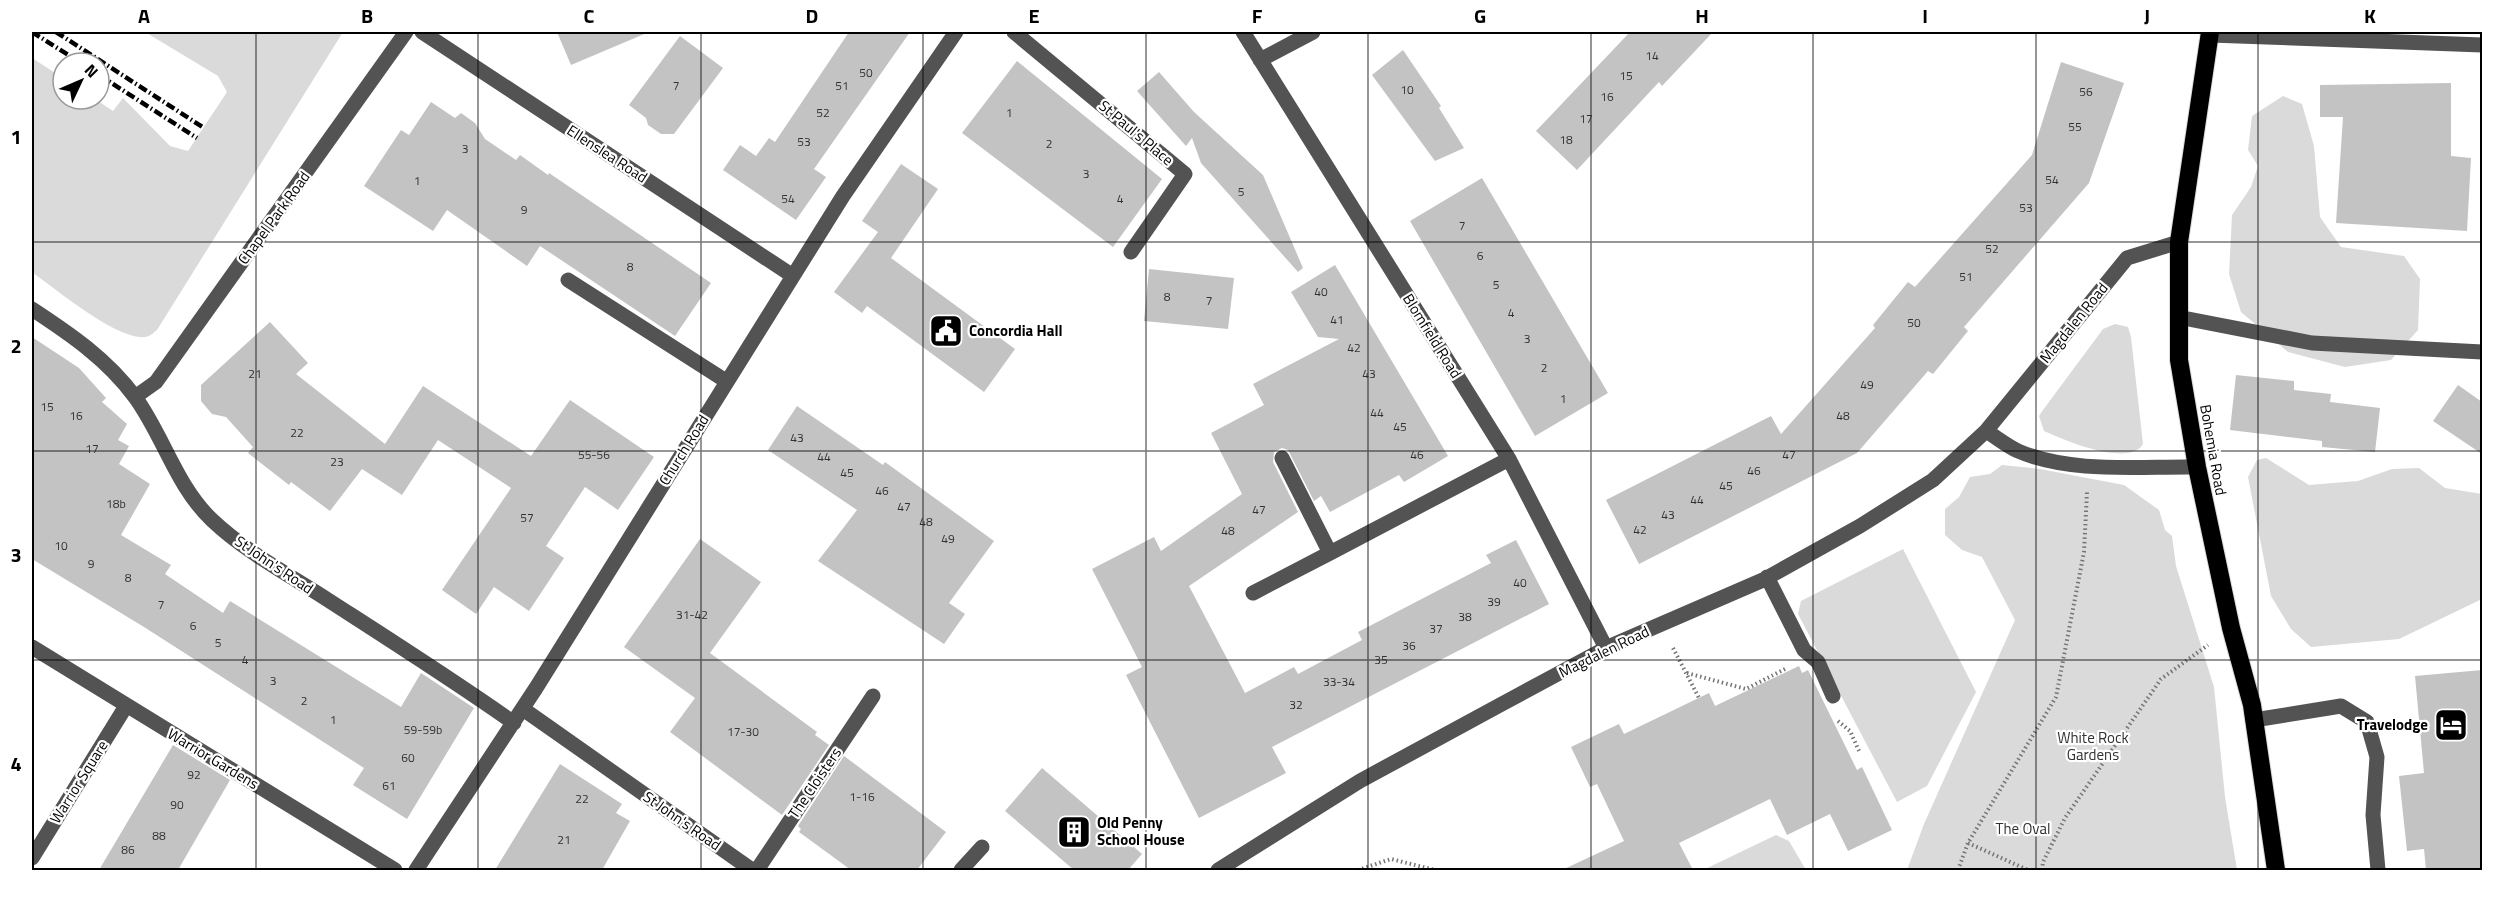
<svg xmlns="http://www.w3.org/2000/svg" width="2514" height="902" viewBox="0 0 2514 902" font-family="'Titillium Web',sans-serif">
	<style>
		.green { fill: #dadada }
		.building { fill: #c3c3c3 }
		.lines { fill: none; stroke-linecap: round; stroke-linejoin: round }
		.highway-casing { stroke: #dbdbdb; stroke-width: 20 }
		.path { stroke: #757575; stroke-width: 4; stroke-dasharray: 1.5 3; stroke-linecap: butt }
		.minor { stroke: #535353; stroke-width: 15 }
		.highway { stroke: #000; stroke-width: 18 }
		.rail { stroke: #000; stroke-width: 4.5; stroke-dasharray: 9 3 1.5 3; stroke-linecap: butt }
		.grid { fill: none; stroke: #000; stroke-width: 1.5; stroke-opacity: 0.55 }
		.labels { text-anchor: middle; stroke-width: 4.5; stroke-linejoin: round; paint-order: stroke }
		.number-label { font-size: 12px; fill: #313131 }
		.street-label { font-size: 15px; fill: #000; stroke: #fff }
		.poi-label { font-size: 15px; font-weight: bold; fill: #000; stroke: #fff; text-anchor: start }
		.park-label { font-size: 15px; fill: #313131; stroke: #fff }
		.neatline { fill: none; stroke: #000; stroke-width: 2 }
		.grid-label { font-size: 20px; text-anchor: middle; font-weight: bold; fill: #000 }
	</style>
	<rect width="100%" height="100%" fill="#fff"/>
	<path class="green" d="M145 32H343L157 330C151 335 148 338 140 337 111 335 57 290 32 272V58L63 78V99H95L113 111 123 98 170 146 188 151 227 92 218 76Z
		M2283 96 2302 104 2314 146 2320 217 2341 247 2404 256 2420 279 2418 330 2391 360 2345 367 2288 352 2241 312 2229 274 2232 215 2251 187 2258 166 2248 150 2252 116Z
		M2115 324 2128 327 2131 337 2143 444C2129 468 2064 440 2044 431L2039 416 2043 410 2103 329Z
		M2266 458 2309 485 2358 481 2392 469 2419 468 2445 488 2482 494V599L2399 639 2311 647 2291 629 2271 596 2248 477 2257 460Z
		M2002 465 2040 469 2124 485 2159 510 2165 530 2172 536 2176 566 2214 687 2225 797 2237 870H1907L1924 824 2015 620 1982 557 1962 550 1945 535V509L1959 497 1970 477 1990 474Z
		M1903 549 1976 692 1927 786 1897 802 1798 614 1801 601Z
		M1776 835 1789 841 1806 870H1703Z"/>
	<path class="building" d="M557 32H649L571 65Z
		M849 32H910L814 169 826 177 796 220 723 170 740 145 756 156 769 138 775 142Z
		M1630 32H1713L1662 86 1659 82 1577 170 1536 131Z
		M680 36 723 68 674 134H661L648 125 646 118 629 105Z
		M1403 50 1441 106 1439 108 1464 148 1435 161 1372 75Z
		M1017 61 1162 179 1113 247 962 133Z
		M2061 62 2124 83 2089 183 1964 327 1968 331 1933 374 1928 371 1857 453 1639 564 1606 500 1771 416 1781 434 1875 328 1873 325 1908 282 1915 287 2032 155Z
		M1159 72 1194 112 1263 175 1303 268 1298 272 1201 163 1192 138 1186 146 1137 91Z
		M2451 83V156L2471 158 2467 231 2336 223 2343 117H2320V85Z
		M431 102 455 118 461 113 475 123 485 139 516 160 520 155 548 175 549 173 711 283 675 336 540 246 527 266 447 210 433 231 364 186 401 130 409 135Z
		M901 164 938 189 891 258 1015 349 984 392 867 306 862 313 834 292 878 232 862 221Z
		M1482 178 1608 393 1535 436 1410 221Z
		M1335 265 1448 456 1404 482 1399 475 1330 512 1321 496 1314 501 1288 450 1282 448 1274 452 1273 462 1298 512 1189 586 1245 693 1294 667 1298 674 1362 640 1358 632 1491 563 1486 555 1516 540 1549 604 1272 747 1286 773 1199 818 1126 675 1142 667 1092 569 1154 537 1161 551 1242 494 1211 433 1264 405 1253 384 1339 339 1318 337 1291 292Z
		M1149 269 1234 278 1228 329 1144 321Z
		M270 322 308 363 296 374 385 444 423 386 531 456 570 400 654 457 618 510 585 487 546 546 564 558 529 611 494 587 476 614 442 590 511 488 438 440 402 495 362 469 330 511 291 482 289 485 248 453 253 447 226 417 212 414 201 401V385Z
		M32 337 79 368 106 398 102 402 127 424 118 440 129 446 119 464 150 484 121 535 171 565 165 574 223 613 230 601 401 707 421 673 474 708 407 819 353 785 364 768 144 627 32 559Z
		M2236 375 2294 381V390L2331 394 2330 402 2380 408 2375 452 2322 447V441L2230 430Z
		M2458 385 2482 402V454L2433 421Z
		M797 406 883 465 885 462 994 541 949 603 965 614 944 644 818 561 857 510 768 450Z
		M700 539 761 582 710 653 817 732 815 735 829 745 782 815 670 732 695 698 624 647Z
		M1799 666 1802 673 1808 670 1857 770 1862 767 1892 830 1848 851 1830 814 1787 835 1770 799 1679 843 1693 870H1562L1624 841 1597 784 1590 787 1571 747 1619 724 1624 734 1709 693 1715 706Z
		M2482 670V870H2426L2424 849 2407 851 2399 776 2424 773 2415 676Z
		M173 745 230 780 178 870H99Z
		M844 756 946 832 917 870H851L799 832 801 829 798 826Z
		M560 764 622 804 616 813 630 821 602 870H495Z
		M1042 768 1142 854 1128 870H1074L1005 811Z"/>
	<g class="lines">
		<defs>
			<path id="highway" d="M2210 32 2179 242V360L2197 467 2231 628 2252 705 2276 870"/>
		</defs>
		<use href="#highway" class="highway-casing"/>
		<path class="path" d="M1673 648 1699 698
			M1687 673 1746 689 1787 668
			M1838 721 1850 731 1860 753
			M1968 843 2028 870
			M1358 870 1391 859 1435 870
			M1958 870 1968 843 2056 697 2084 552 2087 492
			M2042 870 2043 862 2065 818 2161 679 2208 645"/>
		<path class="minor" d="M422 32 793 276
			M1014 32 1185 174 1131 252
			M1243 32 1509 459 1606 648
			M2210 35 2482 45
			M1260 60 1313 32
			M568 280 726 381
			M32 309C70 334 107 359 135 397 163 435 176 486 212 520 247 553 288 574 328 600 390 640 453 680 514 723
			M2178 317 2312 343 2482 352
			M135 397 156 382 406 32
			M1986 431C1996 437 2007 446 2018 451 2071 474 2140 466 2197 467
			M1282 458 1330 553 1509 459
			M1767 577 1804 650 1818 662 1833 696
			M1253 593 1330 553
			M32 647 395 870
			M523 709 752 870
			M2254 720 2341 706 2367 722 2377 757 2373 815 2378 870
			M32 858 126 706
			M416 870 536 688 843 196 956 32
			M757 870 873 696
			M961 870 982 847
			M1218 870 1360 781 1500 705 1606 648 1763 580 1860 526 1933 480 1986 431 2127 258 2179 242"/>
		<use href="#highway" class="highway"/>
		<path class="rail" d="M32 32 81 63
			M56 32 204 128
			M99 75 197 138"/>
	</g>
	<path class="grid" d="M256 32V870M478 32V870M701 32V870M923 32V870M1146 32V870M1368 32V870M1591 32V870M1813 32V870M2036 32V870M2258 32V870M32 242H2482M32 451H2482M32 660H2482"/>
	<defs>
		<symbol id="civic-square" viewBox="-11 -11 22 22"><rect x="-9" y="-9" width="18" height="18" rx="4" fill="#000" stroke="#fff"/><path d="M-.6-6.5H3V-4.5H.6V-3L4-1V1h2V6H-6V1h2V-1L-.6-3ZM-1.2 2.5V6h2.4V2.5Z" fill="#fff"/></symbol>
		<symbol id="hotel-square" viewBox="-11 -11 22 22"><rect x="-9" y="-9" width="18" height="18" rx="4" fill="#000" stroke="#fff"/><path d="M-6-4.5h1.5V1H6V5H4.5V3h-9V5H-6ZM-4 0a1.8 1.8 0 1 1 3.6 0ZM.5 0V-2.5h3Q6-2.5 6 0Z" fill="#fff"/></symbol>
		<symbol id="building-square" viewBox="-11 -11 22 22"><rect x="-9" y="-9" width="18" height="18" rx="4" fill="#000" stroke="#fff"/><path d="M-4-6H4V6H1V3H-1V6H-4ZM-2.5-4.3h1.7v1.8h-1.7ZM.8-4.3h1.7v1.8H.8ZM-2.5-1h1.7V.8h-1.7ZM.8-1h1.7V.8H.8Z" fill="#fff"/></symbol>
	</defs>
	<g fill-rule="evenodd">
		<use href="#civic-square" x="927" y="312" width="38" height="38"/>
		<use href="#hotel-square" x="2432" y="706" width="38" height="38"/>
		<use href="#building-square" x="1055" y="813" width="38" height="38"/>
	</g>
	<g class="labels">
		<g class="number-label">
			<text x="1652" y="60">14</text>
			<text x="866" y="77">50</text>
			<text x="1626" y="80">15</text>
			<text x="676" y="90">7</text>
			<text x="842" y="90">51</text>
			<text x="1407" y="94">10</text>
			<text x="2086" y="96">56</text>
			<text x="1607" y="101">16</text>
			<text x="823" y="117">52</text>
			<text x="1009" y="117">1</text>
			<text x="1586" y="123">17</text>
			<text x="2075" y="131">55</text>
			<text x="1566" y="144">18</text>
			<text x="804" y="146">53</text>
			<text x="1049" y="148">2</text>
			<text x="465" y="153">3</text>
			<text x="1086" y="178">3</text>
			<text x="2052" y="184">54</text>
			<text x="417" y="185">1</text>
			<text x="1241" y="196">5</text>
			<text x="788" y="203">54</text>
			<text x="1120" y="203">4</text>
			<text x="2026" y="212">53</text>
			<text x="524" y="214">9</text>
			<text x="1462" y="230">7</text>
			<text x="1992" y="253">52</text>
			<text x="1480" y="260">6</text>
			<text x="630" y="271">8</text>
			<text x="1966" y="281">51</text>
			<text x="1496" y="289">5</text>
			<text x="1321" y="296">40</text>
			<text x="1167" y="301">8</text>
			<text x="1209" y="305">7</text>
			<text x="1511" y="317">4</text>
			<text x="1337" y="324">41</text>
			<text x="1914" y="327">50</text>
			<text x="1527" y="343">3</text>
			<text x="1354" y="352">42</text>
			<text x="1544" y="372">2</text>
			<text x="255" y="378">21</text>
			<text x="1369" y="378">43</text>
			<text x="1867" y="389">49</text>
			<text x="1563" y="403">1</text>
			<text x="47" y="411">15</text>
			<text x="1377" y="417">44</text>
			<text x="76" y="420">16</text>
			<text x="1843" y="420">48</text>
			<text x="1400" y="431">45</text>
			<text x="297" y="437">22</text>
			<text x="797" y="442">43</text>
			<text x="92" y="453">17</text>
			<text x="594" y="459">55-56</text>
			<text x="1417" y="459">46</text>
			<text x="1789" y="459">47</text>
			<text x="824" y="461">44</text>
			<text x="337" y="466">23</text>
			<text x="1754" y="475">46</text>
			<text x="847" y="477">45</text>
			<text x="1726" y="490">45</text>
			<text x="882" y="495">46</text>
			<text x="1697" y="504">44</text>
			<text x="116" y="508">18b</text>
			<text x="904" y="511">47</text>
			<text x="1259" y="514">47</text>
			<text x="1668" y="519">43</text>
			<text x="527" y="522">57</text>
			<text x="926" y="526">48</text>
			<text x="1640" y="534">42</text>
			<text x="1228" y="535">48</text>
			<text x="948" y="543">49</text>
			<text x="61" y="550">10</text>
			<text x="91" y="568">9</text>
			<text x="128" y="582">8</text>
			<text x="1520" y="587">40</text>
			<text x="1494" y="606">39</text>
			<text x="161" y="609">7</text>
			<text x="692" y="619">31-42</text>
			<text x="1465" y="621">38</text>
			<text x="193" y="630">6</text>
			<text x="1436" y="633">37</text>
			<text x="218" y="647">5</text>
			<text x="1409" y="650">36</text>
			<text x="245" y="664">4</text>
			<text x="1381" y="664">35</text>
			<text x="273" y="685">3</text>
			<text x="1339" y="686">33-34</text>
			<text x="304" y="705">2</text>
			<text x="1296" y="709">32</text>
			<text x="333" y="724">1</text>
			<text x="423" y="734">59-59b</text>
			<text x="743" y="736">17-30</text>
			<text x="408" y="762">60</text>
			<text x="194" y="779">92</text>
			<text x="389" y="790">61</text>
			<text x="862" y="801">1-16</text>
			<text x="582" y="803">22</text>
			<text x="177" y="809">90</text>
			<text x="159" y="840">88</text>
			<text x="564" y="844">21</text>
			<text x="128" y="854">86</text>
		</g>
		<g class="street-label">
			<text transform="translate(1136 133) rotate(40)" y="5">St Paul's Place</text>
			<text transform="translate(607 154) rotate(33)" y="5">Ellenslea Road</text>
			<text transform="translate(274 218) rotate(-54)" y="5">Chapel Park Road</text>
			<text transform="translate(2074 323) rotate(-51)" y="5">Magdalen Road</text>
			<text transform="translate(1432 336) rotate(58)" y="5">Blomfield Road</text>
			<text transform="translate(684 450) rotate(-58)" y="5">Church Road</text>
			<text transform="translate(2213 450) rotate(80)" y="5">Bohemia Road</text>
			<text transform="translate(274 565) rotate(34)" y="5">St John's Road</text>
			<text transform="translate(1604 652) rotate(-26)" y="5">Magdalen Road</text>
			<text transform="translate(213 759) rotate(31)" y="5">Warrior Gardens</text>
			<text transform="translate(79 782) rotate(-58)" y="5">Warrior Square</text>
			<text transform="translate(815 783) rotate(-56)" y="5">The Cloisters</text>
			<text transform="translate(682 821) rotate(35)" y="5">St John's Road</text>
		</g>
		<g class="poi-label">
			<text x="969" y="336">Concordia Hall</text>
			<text x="2428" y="730" text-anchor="end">Travelodge</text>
			<text x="1097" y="828">Old Penny<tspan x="1097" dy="17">School House</tspan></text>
		</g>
		<g class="park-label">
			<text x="2093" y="743">White Rock<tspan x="2093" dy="17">Gardens</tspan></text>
			<text x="2023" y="834">The Oval</text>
		</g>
	</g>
	<rect width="2514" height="902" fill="none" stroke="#ffffff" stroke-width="66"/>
	<g transform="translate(81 81) rotate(46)"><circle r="28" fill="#ffffff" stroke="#999999" stroke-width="1.5"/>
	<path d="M0-4.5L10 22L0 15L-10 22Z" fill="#000000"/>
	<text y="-9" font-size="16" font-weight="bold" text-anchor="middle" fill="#000000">N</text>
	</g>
	<rect x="33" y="33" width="2448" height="836" class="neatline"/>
	<g class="grid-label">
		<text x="144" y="23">A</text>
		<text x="367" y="23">B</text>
		<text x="589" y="23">C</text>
		<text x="812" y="23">D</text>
		<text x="1034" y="23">E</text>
		<text x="1257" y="23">F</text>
		<text x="1480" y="23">G</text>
		<text x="1702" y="23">H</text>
		<text x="1925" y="23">I</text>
		<text x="2147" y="23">J</text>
		<text x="2370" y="23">K</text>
		<text x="16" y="144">1</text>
		<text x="16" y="353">2</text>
		<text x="16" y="562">3</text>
		<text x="16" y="771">4</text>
	</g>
</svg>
